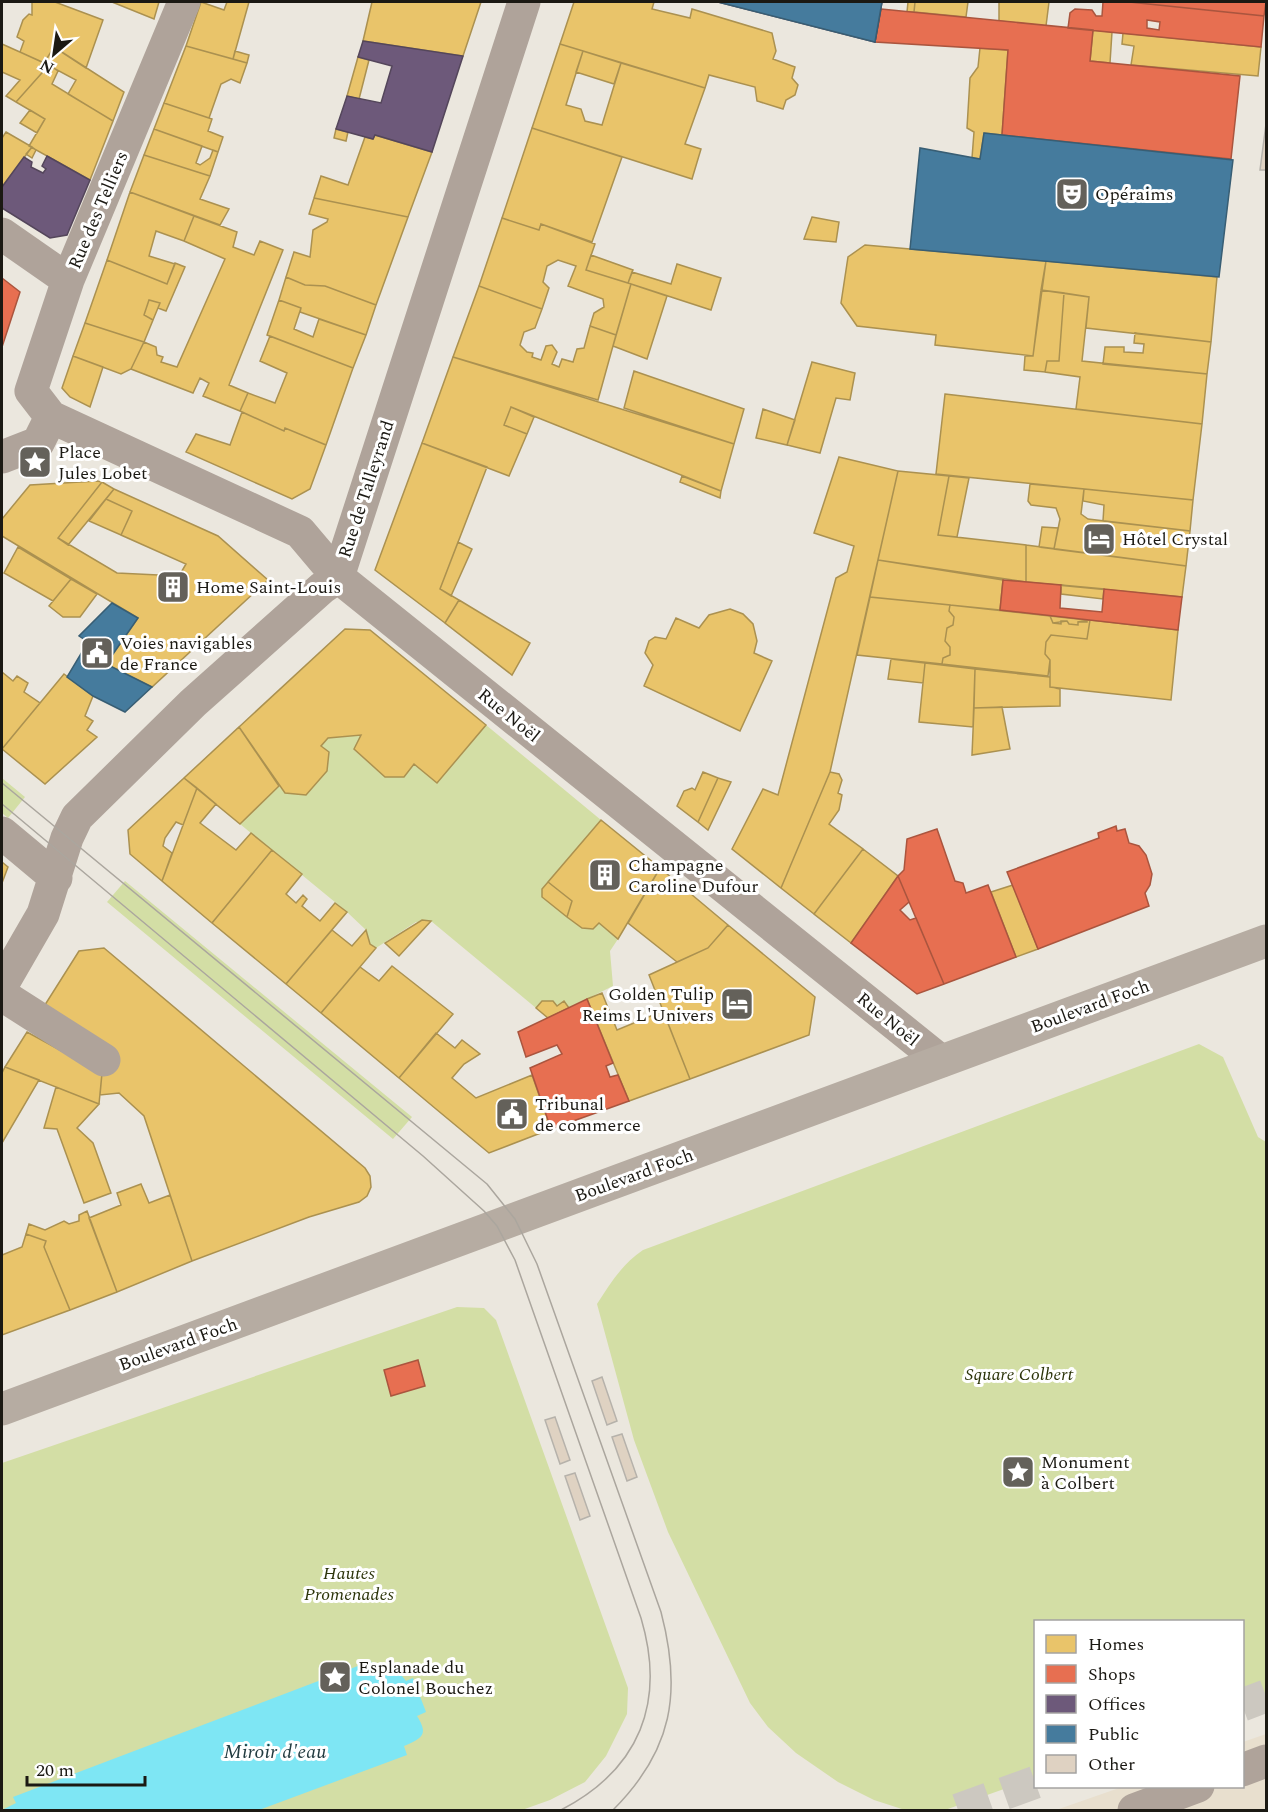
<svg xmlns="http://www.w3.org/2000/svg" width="1268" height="1812" viewBox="0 0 1268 1812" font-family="Spectral,serif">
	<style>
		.built { fill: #e8dfce }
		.green { fill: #d3dea5 }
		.water { fill: #7ee6f4 }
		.homes { fill: #e9c46a; stroke: #ab9150; stroke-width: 1.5 }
		.shops { fill: #e76f51; stroke: #aa553e; stroke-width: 1.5; fill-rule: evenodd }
		.offices { fill: #6d597a; stroke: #54465b; stroke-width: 1.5 }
		.public { fill: #457b9d; stroke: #385e74; stroke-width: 1.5 }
		.building { fill: #dfd2c2; stroke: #b6b2ab; stroke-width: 1.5 }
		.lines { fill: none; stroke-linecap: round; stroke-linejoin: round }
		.secondary-tunnel { stroke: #ccc8c0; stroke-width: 33; stroke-dasharray: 33 16; stroke-linecap: butt }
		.street { stroke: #afa39a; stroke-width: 33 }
		.secondary { stroke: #b6aca2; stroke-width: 33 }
		.tram { stroke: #aba69e; stroke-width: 1.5 }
		.labels { text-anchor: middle; stroke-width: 6; stroke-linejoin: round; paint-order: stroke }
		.poi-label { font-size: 18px; fill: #1b1913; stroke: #fff; text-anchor: start }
		.street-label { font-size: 18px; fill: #1b1913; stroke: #fff }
		.park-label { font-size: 18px; font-style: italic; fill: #2b3309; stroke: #fff }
		.water-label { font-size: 20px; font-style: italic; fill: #233c41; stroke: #fff }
	</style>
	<rect width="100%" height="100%" fill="#ebe7de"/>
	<path class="built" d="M1266 1734V1810H1056L1122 1787 1242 1786 1243 1742Z"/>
	<path class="green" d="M486 725 601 820 549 882 582 928 593 929 599 923 618 939 610 951 613 986 548 1018 431 921 416 922 376 948 370 944 366 930 347 912 240 824 279 786 285 793 306 795 327 771 329 752 321 746 328 738 361 735 354 750 385 777H404L414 764 437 783Z
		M2 778 25 797 8 818 2 813Z
		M125 881 412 1117 393 1139 107 902Z
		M1199 1044 1223 1057 1258 1137 1266 1142V1697L1243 1705 1242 1622H1036L1035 1778 945 1810H905L874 1800 838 1782 796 1753 768 1727 750 1703 668 1532 634 1440 597 1304C610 1284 622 1264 643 1250Z
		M457 1307 484 1308 496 1320 628 1688 627 1714 606 1756 585 1782 550 1800 522 1810H2V1463Z"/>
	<path class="water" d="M371 1661 373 1667 391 1662 406 1681 413 1678 426 1712 417 1716C429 1735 422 1738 404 1746L407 1755 259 1810H2L16 1803 13 1797Z"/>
	<path class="homes" d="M32 2H55L103 20 86 68 54 47 44 63 20 52 24 41 17 37 23 20 29 14 32 15Z
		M112 2H159L154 19Z
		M201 2 224 10 227 2H249L233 59 186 46Z
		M372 2H481L463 56 363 41Z
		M574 2H654L652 9 690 18 692 9 772 33 776 51 773 59 795 67 792 78 798 85 795 95 786 100 783 109 757 101 755 87 709 75 705 88 560 44Z
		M908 2H915L914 12H907Z
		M915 2H968L966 17 914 12Z
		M999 2H1049L1046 26 999 21Z
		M1093 30 1112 32 1110 63 1090 61Z
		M1123 33 1261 47 1258 76 1131 65 1134 46 1122 44Z
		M2 44 49 65 16 102 6 96 20 80 2 72Z
		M560 44 583 51 566 105 581 109 585 121 602 125 621 63 705 88 685 144 701 149 692 179 532 128Z
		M186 46 247 63 240 83 231 79 221 84 209 118 164 103Z
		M54 47 124 92 113 121 68 94 76 80 44 63Z
		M980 48 1008 50 1002 135 984 133 980 159 972 158 974 132 967 128 970 78 978 67Z
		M235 51 249 55 247 63 233 59Z
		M583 51 621 63 614 84 576 72Z
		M358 57 369 60 359 99 347 96Z
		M49 65 58 71 52 84 113 121 90 180 29 146 45 119 16 102Z
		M164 103 212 119 208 131 223 137 218 152 154 129Z
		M30 110 45 119 37 133 20 123Z
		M532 128 622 157 592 242 541 224 539 230 502 218Z
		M154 129 202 146 196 163 200 165 210 158 213 150 218 152 210 176 144 155Z
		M336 129 348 132 346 141 334 138Z
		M6 132 32 147 2 187V138Z
		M375 135 432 152 408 217 314 198 321 176 348 185 365 137 373 139Z
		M32 147 36 150 32 158 26 154Z
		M144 155 210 176 200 199 229 209 220 225 130 192Z
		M130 192 194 216 184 241 156 231 149 256 175 264 167 284 107 260Z
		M314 198 408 217 376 305 325 286 305 285 286 277 294 252 310 257 313 230 327 222 328 219 309 214Z
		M194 216 237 232 233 247 254 255 260 241 283 250 229 385 248 393 240 411 203 396 209 383 200 378 193 393 131 369 144 342 156 347 157 355 163 357 161 362 177 367 225 259 184 241Z
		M812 217 839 222 836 242 804 239Z
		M502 218 539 230 541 224 595 244 586 270 631 284 616 335 590 326 594 313 604 307 603 299 568 286 576 266 558 260 547 266 543 282 549 288 542 309 479 286Z
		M865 245 1046 261 1033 356 935 345 936 335 857 326 841 303 848 257Z
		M591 255 633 270 628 283 586 270Z
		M107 260 167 284 175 263 185 267 166 311 158 308 160 303 149 300 144 315 153 320 144 342 85 323Z
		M1046 261 1217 277 1211 342 1086 328 1089 297 1041 290Z
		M677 264 721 278 711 310 628 283 632 272 671 284Z
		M286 277 305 285 325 286 376 305 366 335 300 312 301 308 279 300Z
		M631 284 667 296 647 359 613 346Z
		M479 286 542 309 535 328 524 332 520 345 527 352 533 353 532 357 541 360 546 346 552 345 557 352 552 364 559 367 562 359 573 362 577 349 584 348 590 326 616 335 598 400 453 357Z
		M1041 290 1064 293 1059 361H1047L1045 372 1024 370 1025 356H1033Z
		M1064 293 1089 297 1082 361 1207 374 1202 424 1076 409 1080 377 1045 372 1047 361H1059Z
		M149 300 160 303 153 320 144 315Z
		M279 300 301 308 294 329 313 337 319 319 366 335 353 368 267 335Z
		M85 323 144 342 131 369 121 374 73 356Z
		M1135 333 1211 342 1207 374 1103 364 1105 347H1124V352L1143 353 1144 344 1134 343Z
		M270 336 353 368 326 445 285 428 284 431 240 411 248 393 275 403 287 373 260 361Z
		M73 356 103 367 90 407 70 397 62 388Z
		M453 357 734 444 721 491 511 407 504 425 527 434 509 476 422 443Z
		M812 362 855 373 850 400 836 398 820 453 787 445Z
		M634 371 744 409 734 444 624 408Z
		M945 394 1202 424 1193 500 936 474Z
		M511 407 534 417 527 434 504 425Z
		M763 409 795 420 787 445 756 438Z
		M242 412 284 431 285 428 326 445 310 489 292 499 186 452 196 434 230 445Z
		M422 443 487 467 440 589 459 600 445 623 375 570Z
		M839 457 898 471 830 772 781 888 732 849 763 789 778 795 836 578 847 572 854 546 814 533Z
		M898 471 949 476 938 535 1026 545V582L878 560Z
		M682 476 721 491 720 498 680 482Z
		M949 476 969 478 957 537 938 535Z
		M97 481 102 482 58 538 117 573 179 576 186 564 121 535 132 511 106 499 114 489 218 536 268 580 152 687 106 664 138 618 2 536V519L30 485Z
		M102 482 114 489 68 545 58 538Z
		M1030 484 1084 489 1081 514 1088 519 1190 531 1186 566 1054 549 1060 519 1056 508 1031 505 1028 501Z
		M1084 489 1193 500 1190 531 1103 521 1104 505 1083 501Z
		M106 499 132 511 121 535 89 521Z
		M1042 527 1058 528 1054 549 1039 547Z
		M458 542 472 549 451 596 440 589Z
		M1026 545 1186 566 1182 597 1026 582Z
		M18 547 71 579 53 601 4 573Z
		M878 560 1003 580 1000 610 870 597Z
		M71 579 97 594 80 617H63L49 606Z
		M1061 585 1104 589 1103 599 1061 594Z
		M870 597 950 605 949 611 954 617 953 625 947 628 945 641 950 647V655L943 658 942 664 857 655Z
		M459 600 530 643 512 675 445 623Z
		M950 605 1050 616 1053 623 1061 624V621H1067L1069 624 1078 625V622L1090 620 1087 639 1051 635 1046 642 1045 654 1050 660 1048 676 942 664 943 658 950 655V647L945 641 947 628 953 625 954 617 949 611Z
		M730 609 743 614 753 624 757 641 754 653 772 661 740 731 644 686 653 665 645 653 649 641 655 637 666 639 676 618 699 628 709 615Z
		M1050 616 1087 620V622H1078V625L1069 624 1067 621 1053 623Z
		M1090 620 1178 630 1171 700 1050 687V660L1045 654 1046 642 1051 635 1087 639Z
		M345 629 370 630 486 725 437 783 414 764 404 777H385L354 749 361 735 328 738 321 746 329 752 327 771 306 795 285 793 239 727Z
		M891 659 925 663 923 683 888 679Z
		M925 663 975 669 973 727 919 722Z
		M975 669 1050 677V687L1060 689V706L974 708Z
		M2 672 13 681 17 676 28 683 24 692 40 703 2 749Z
		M64 674 93 696 85 716 93 721 87 730 97 737 45 784 2 749Z
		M1002 707 1010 749 972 755 974 708Z
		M239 727 279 786 240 824 184 778Z
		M703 772 718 778 698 822 677 806 684 791 692 788 695 790Z
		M830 772 839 774 842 780 838 793 842 795 839 810 829 824 863 849 814 914 781 888Z
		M184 778 197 788 183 825 176 822 165 838 163 846 172 853 162 881 130 854 128 830Z
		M718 778 731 782 708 830 698 822Z
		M197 788 216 804 200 823 236 850 251 833 272 850 212 923 162 881Z
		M601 820 660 868 618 939 599 923 593 929 582 928 567 917 572 901 548 882Z
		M863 849 898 876 851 943 814 914Z
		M272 850 302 874 286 894 296 903 303 895 307 899 302 906 320 921 335 903 347 912 286 984 212 923Z
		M2 862 8 867 2 883Z
		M660 868 728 925 708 948 677 962 628 923Z
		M548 882 572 901 567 917 542 897V889Z
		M1013 885 1038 949 1016 957 991 892Z
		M422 920 431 921 399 956 385 943Z
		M728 925 815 997 809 1035 690 1079 649 975 708 948Z
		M332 930 352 946 366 930 370 944 376 948 321 1013 286 984Z
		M104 948 365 1168 370 1176 371 1187 367 1196 359 1202 309 1217 192 1261 144 1116 119 1093 100 1095 102 1073 43 1008 79 951Z
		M392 966 453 1014 399 1078 321 1013 360 967 379 981Z
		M602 993 617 1030 663 1011 690 1079 629 1101 587 999Z
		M542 1001H553L557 1006 564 1001 569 1008 548 1018 536 1008Z
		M27 1032 102 1073 99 1104 5 1067Z
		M436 1033 455 1048 462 1040 480 1054 464 1064 452 1078 476 1098 532 1075 551 1129 489 1153 436 1109 399 1078Z
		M5 1067 39 1080 2 1143V1073Z
		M56 1087 99 1104 77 1128 93 1143 111 1193 84 1203 57 1129 44 1128Z
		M141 1184 149 1203 170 1195 192 1261 117 1292 89 1218 121 1205 117 1193Z
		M87 1211 117 1292 70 1310 44 1247 46 1241 26 1234 29 1224 45 1230 64 1221 69 1224 79 1221V1215Z
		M26 1234 46 1241 44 1247 70 1310 2 1335V1255L22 1247Z"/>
	<path class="shops" d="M1103 2H1129L1264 16 1261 47 1068 28 1070 13 1075 9 1092 10 1096 16H1102ZM1147 20 1160 22 1159 30 1147 28Z
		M1129 2H1266L1264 16Z
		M881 9 1093 30 1090 61 1240 76 1231 159 1002 135 1008 50 875 42Z
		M2 278 20 292 2 347Z
		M1003 580 1061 585 1060 608 1102 612 1104 589 1182 597 1178 630 1000 610Z
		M1116 826 1117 831 1125 829 1129 843 1139 846 1146 855 1152 874 1150 885 1145 893 1149 906 1038 949 1007 872 1099 838 1098 833Z
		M937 829 955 881 963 883 966 893 988 885 1016 957 944 984 898 876 904 870 907 839Z
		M898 876 909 902 900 910 910 920 916 918 944 984 917 994 851 943Z
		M587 999 613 1063 606 1066 610 1077 618 1075 629 1101 551 1129 530 1068 562 1054 557 1045 526 1057 518 1032Z
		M418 1360 425 1386 391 1396 384 1370Z"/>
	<path class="offices" d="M718 2H882L875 42Z
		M363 41 463 56 432 152 375 135 373 139 336 129 347 96 381 103 392 66 358 57Z
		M47 156 90 180 67 235 50 238 2 208V187L24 157 32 162 31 167 43 173 46 169 42 166Z"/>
	<path class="public" d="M718 2H882L875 42Z
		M984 133 1233 160 1219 277 910 249 920 148 980 159Z
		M112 603 138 618 106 664 152 687 125 712 93 696 67 677 88 642 79 636Z"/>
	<path class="building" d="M1266 124V170H1260Z
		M602 1377 617 1421 607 1425 592 1381Z
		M555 1417 570 1460 560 1464 545 1420Z
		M622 1434 637 1477 627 1481 612 1437Z
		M575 1473 590 1516 580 1520 565 1476Z"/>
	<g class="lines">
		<path class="secondary-tunnel" d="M1242 1705 1266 1696
			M958 1810 1036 1782"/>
		<path class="street" d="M184 2 68 280 31 391 51 417 300 532 338 577 941 1061
			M2 234 68 280
			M2 457 38 443 51 417
			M2 833 56 878
			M2 985 43 914 67 838 77 817 193 703 322 588 338 577 524 2
			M2 995 104 1060
			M1242 1770 1266 1761
			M1134 1810 1198 1786"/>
		<path class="secondary" d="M2 1409 1266 941"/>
		<path class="tram" d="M2 783 487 1184 515 1219 537 1264 661 1612C682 1692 673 1750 613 1810
			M2 804 423 1156 484 1211 497 1226 515 1260 641 1618C666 1702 640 1769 561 1810"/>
	</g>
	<defs>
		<symbol id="theatre-square" viewBox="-11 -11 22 22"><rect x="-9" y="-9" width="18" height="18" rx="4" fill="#64615a" stroke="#fff"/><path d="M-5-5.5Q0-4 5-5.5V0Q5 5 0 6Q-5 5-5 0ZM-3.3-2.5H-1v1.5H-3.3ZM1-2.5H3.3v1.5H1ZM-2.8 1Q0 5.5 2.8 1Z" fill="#fff"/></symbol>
		<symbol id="sight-square" viewBox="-11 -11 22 22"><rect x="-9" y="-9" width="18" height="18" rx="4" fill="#64615a" stroke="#fff"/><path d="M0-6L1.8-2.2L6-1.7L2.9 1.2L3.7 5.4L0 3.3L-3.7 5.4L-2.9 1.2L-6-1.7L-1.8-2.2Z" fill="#fff"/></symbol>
		<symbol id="hotel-square" viewBox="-11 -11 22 22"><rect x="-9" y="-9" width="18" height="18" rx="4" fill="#64615a" stroke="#fff"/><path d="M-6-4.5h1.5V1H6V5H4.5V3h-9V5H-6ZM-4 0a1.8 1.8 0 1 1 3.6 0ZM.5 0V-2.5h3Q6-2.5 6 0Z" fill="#fff"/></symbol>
		<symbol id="building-square" viewBox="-11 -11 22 22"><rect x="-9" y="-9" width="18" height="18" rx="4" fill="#64615a" stroke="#fff"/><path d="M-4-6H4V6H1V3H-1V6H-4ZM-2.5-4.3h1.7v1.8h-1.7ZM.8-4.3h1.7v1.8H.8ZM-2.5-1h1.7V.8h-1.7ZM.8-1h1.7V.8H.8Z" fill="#fff"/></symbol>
		<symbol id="civic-square" viewBox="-11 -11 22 22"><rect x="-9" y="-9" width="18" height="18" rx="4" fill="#64615a" stroke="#fff"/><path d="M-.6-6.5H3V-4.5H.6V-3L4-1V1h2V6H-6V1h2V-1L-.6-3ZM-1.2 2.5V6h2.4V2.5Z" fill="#fff"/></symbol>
	</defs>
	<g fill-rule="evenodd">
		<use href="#theatre-square" x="1053" y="175" width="38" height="38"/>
		<use href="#sight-square" x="16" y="443" width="38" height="38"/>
		<use href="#hotel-square" x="1080" y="520" width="38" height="38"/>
		<use href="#building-square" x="154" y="568" width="38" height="38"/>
		<use href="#civic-square" x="78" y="634" width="38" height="38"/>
		<use href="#building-square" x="586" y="856" width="38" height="38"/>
		<use href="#hotel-square" x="718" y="985" width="38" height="38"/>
		<use href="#civic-square" x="493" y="1095" width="38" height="38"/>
		<use href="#sight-square" x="999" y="1453" width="38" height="38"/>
		<use href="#sight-square" x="316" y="1658" width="38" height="38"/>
	</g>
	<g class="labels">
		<g class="poi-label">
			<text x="1095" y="200">Opéraims</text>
			<text x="58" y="458">Place<tspan x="58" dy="21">Jules Lobet</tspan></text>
			<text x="1122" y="545">Hôtel Crystal</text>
			<text x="196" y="593">Home Saint-Louis</text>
			<text x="120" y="649">Voies navigables<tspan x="120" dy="21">de France</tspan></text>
			<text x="628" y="871">Champagne<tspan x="628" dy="21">Caroline Dufour</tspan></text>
			<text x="714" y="1000" text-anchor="end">Golden Tulip<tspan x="714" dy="21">Reims L'Univers</tspan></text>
			<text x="535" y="1110">Tribunal<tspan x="535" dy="21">de commerce</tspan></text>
			<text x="1041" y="1468">Monument<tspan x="1041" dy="21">à Colbert</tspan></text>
			<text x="358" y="1673">Esplanade du<tspan x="358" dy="21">Colonel Bouchez</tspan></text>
		</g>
		<g class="street-label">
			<text transform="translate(98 210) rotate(-67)" y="6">Rue des Telliers</text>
			<text transform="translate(366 489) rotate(-72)" y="6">Rue de Talleyrand</text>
			<text transform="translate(509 715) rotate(39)" y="6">Rue Noël</text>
			<text transform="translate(1090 1006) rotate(-20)" y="6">Boulevard Foch</text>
			<text transform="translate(888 1019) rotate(39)" y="6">Rue Noël</text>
			<text transform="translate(634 1175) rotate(-20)" y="6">Boulevard Foch</text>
			<text transform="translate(178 1344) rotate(-20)" y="6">Boulevard Foch</text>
		</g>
		<g class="park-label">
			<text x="1019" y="1380">Square Colbert</text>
			<text x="349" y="1579">Hautes<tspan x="349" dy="21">Promenades</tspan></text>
		</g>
		<g class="water-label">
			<text x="275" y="1758">Miroir d'eau</text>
		</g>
	</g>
	<rect width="1268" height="1812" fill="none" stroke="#1b1913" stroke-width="6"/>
	<rect x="1034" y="1620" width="210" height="168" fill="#ffffff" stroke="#a4a3a1" stroke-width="1.5"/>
	<rect x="1046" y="1635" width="30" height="18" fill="#e9c46a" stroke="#a4a3a1" stroke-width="1.5"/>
	<text x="1088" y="1650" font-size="18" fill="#1b1913">Homes</text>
	<rect x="1046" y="1665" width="30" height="18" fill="#e76f51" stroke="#a4a3a1" stroke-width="1.5"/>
	<text x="1088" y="1680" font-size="18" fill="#1b1913">Shops</text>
	<rect x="1046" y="1695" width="30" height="18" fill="#6d597a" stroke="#a4a3a1" stroke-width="1.5"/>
	<text x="1088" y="1710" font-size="18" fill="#1b1913">Offices</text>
	<rect x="1046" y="1725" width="30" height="18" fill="#457b9d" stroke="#a4a3a1" stroke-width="1.5"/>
	<text x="1088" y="1740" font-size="18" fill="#1b1913">Public</text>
	<rect x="1046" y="1755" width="30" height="18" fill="#dfd2c2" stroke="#a4a3a1" stroke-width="1.5"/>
	<text x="1088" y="1770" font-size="18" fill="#1b1913">Other</text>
	<g transform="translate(54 54) rotate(209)" stroke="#ffffff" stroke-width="4.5" paint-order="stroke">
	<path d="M0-4.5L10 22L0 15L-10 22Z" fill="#1b1913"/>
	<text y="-9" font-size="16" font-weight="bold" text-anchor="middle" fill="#1b1913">N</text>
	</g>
	<path d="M27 1776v9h118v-9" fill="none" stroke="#1b1913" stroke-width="3"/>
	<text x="36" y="1776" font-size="18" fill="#1b1913" stroke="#ffffff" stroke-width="4.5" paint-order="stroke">20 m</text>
</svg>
